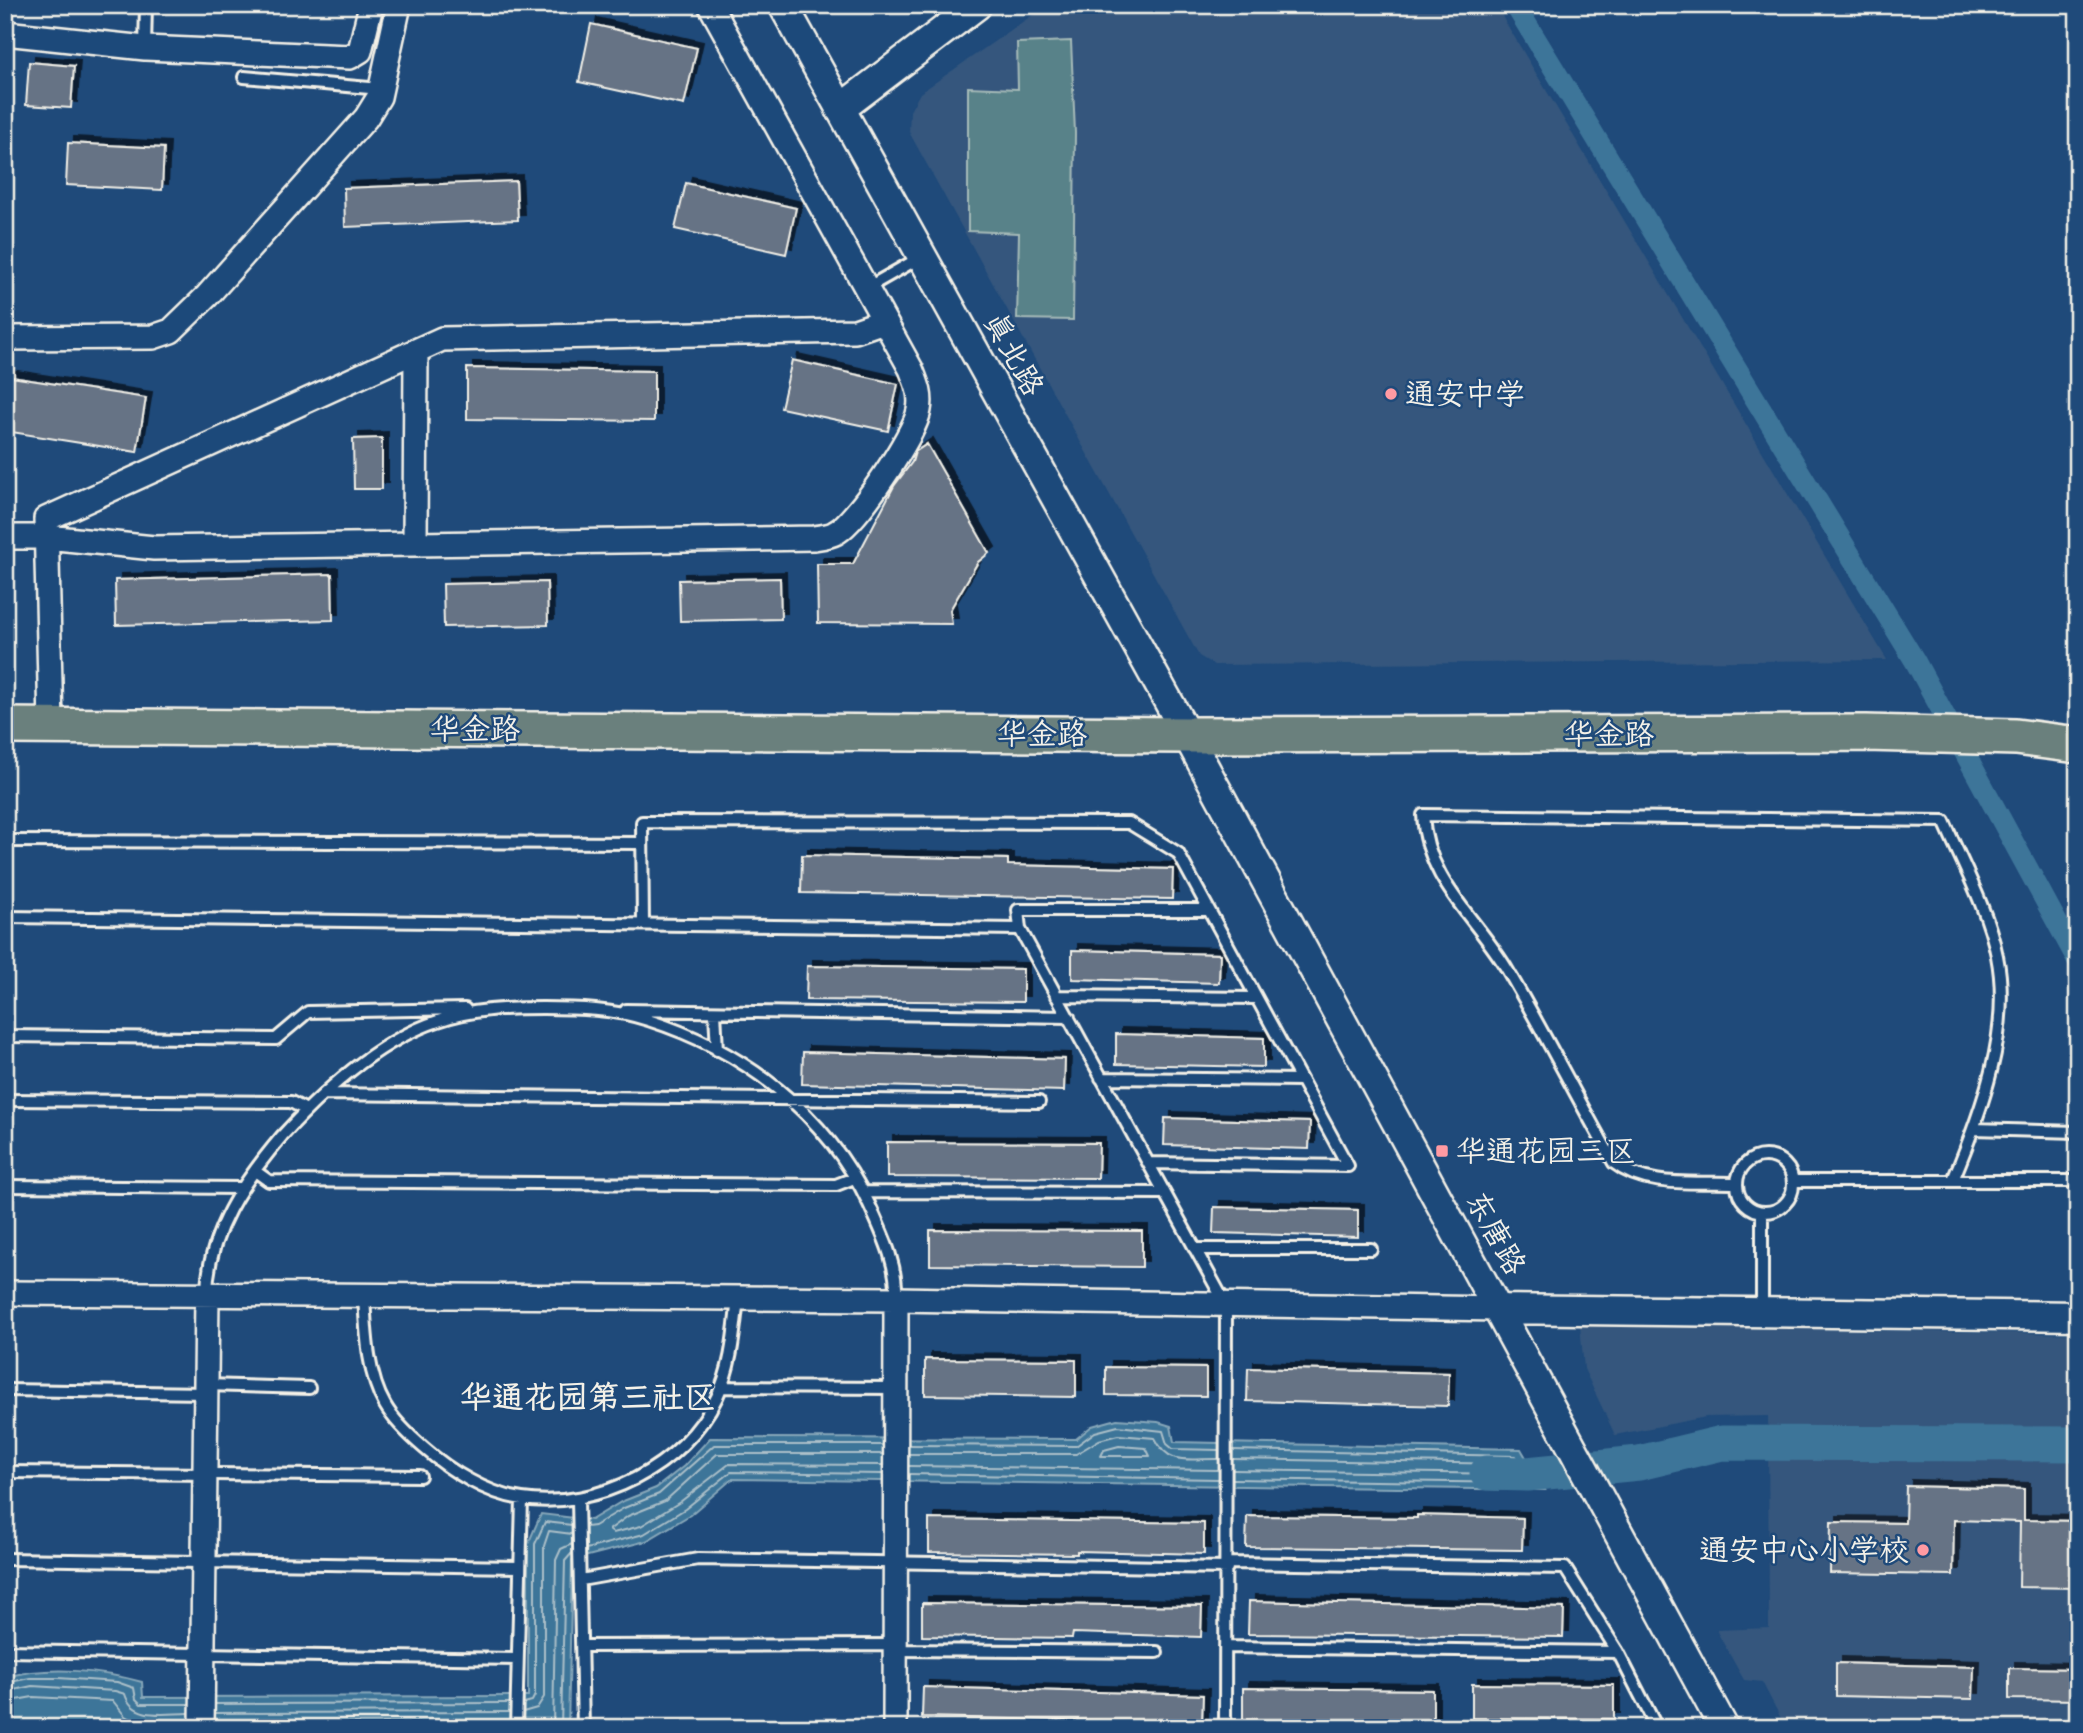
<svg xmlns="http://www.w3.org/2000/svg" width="2083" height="1733" viewBox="0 0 2083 1733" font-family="Caveat,'LXGW WenKai TC',sans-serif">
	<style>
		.built { fill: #34567d }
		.green { fill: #588289; stroke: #a6bab8; stroke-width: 2 }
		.water { fill: #3e7599; stroke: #87a7b9; stroke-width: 2 }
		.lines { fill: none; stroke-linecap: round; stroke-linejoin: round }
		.shore { stroke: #abbfc8; stroke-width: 2 }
		.canal { stroke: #3e7599; stroke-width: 21 }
		.river { stroke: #3e7599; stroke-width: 35 }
		.building { fill: #667385; stroke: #f4f1e8; stroke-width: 2; filter: url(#shadow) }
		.service-casing { stroke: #f4f1e8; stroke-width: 16 }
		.minor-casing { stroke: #f4f1e8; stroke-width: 28 }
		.tertiary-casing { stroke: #f4f1e8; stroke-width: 33 }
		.primary-casing { stroke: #f4f1e8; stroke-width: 40 }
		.service { stroke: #1f4a7a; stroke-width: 10 }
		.minor { stroke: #1f4a7a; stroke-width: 23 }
		.tertiary { stroke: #1f4a7a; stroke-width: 28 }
		.primary { stroke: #6a807d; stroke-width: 35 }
		.poi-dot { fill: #ff9aa2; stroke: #1f4a7a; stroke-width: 2.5 }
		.labels { text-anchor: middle; stroke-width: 5; stroke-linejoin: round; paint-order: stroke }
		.street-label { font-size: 30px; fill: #f4f1e8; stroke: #1f4a7a }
		.poi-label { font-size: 30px; fill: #f4f1e8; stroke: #1f4a7a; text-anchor: start }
		.neighbourhood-label { font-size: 32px; font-weight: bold; fill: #f4f1e8; stroke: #1f4a7a }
	</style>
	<defs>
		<filter id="shadow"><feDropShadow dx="6" dy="-6" stdDeviation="0" flood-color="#0009"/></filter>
	</defs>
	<rect width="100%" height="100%" fill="#1f4a7a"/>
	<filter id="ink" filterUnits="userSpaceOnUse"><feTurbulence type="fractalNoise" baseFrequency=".0143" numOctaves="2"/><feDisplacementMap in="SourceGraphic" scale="14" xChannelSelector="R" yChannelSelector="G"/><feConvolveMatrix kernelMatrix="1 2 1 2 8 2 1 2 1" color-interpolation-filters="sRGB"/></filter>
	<g filter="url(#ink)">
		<path class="built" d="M1047 5H1499L1503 18 1887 660 1214 665 1199 656 909 132 910 111 920 93Z
			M1580 1325 2078 1334V1728H1786L1762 1682 1744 1680 1716 1630 1769 1628 1768 1416 1706 1417 1615 1435 1584 1369Z"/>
		<path class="green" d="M1071 41 1075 133 1073 320 1017 319 1019 233 968 231V87L1018 89 1017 43Z"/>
		<path class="water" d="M1117 1419 1158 1422 1171 1426 1174 1442 1521 1449 1545 1490 732 1479 690 1515 646 1541 572 1560 568 1728H5V1677C49 1666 99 1670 142 1682L143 1697 528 1696V1544L541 1514 591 1520 621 1502 656 1488 684 1466 710 1438 1076 1439 1092 1426Z"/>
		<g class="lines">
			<path class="shore" d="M909 1445 1076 1446 1095 1432 1118 1426 1163 1431 1167 1444 1173 1449 1219 1450
				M1119 1446 1146 1448 1150 1456H1101L1104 1450Z
				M909 1454H1076L1099 1440 1118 1435 1155 1438C1169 1467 1189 1458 1219 1459
				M882 1465 729 1464 680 1502 641 1526 613 1533 609 1530 628 1516 665 1501 717 1454H883
				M909 1466 1219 1470
				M1233 1470 1512 1474 1515 1470 1510 1464 1233 1459
				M909 1474 1219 1479
				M1233 1479 1527 1483 1530 1479 1516 1456 1233 1450
				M586 1527 594 1526 624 1508 659 1494 714 1445H883
				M586 1549 644 1534 685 1509 731 1472 882 1474
				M5 1683 30 1678H58L117 1682 134 1688 136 1699 141 1704H189
				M5 1692 32 1686 115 1691 125 1694C133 1721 166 1713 189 1713
				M5 1702 33 1697 113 1701 125 1716 137 1723H189
				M524 1703 532 1701 535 1695V1544L545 1522 572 1525
				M215 1704 510 1703
				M523 1712 537 1708 544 1697V1546L549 1531 572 1534
				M215 1713 509 1712
				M215 1723 509 1722
				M553 1728 556 1560 561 1549 572 1544
				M561 1728 565 1561 572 1553"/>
			<path class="canal" d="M1515 5 1915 661 2078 961"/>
			<path class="river" d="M1487 1473 1527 1474 1639 1463 1722 1443 2078 1444"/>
		</g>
		<path class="building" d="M591 24 697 48 684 105 579 82Z
			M29 62 74 66 71 108 26 105Z
			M68 143 164 148 162 190 66 185Z
			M516 181 518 220 345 227 344 188Z
			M686 183 796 208 786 254 675 229Z
			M792 360 898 384 888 431 781 408Z
			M467 368 654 371V421L467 419Z
			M5 376 146 398 137 452 5 431Z
			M382 438V489H354L353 439Z
			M927 444 989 553 978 562 950 610 952 624 818 623 817 564H853L894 486 912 462 915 452Z
			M332 574 333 620 116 625 115 580Z
			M780 578 781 619 680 621 679 580Z
			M547 582 548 625 444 627 443 584Z
			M802 855 1008 859V865L1173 869 1172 899 801 893Z
			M1072 950 1220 954 1219 983 1072 979Z
			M807 966 1023 969V1002L806 1000Z
			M1116 1034 1264 1038V1067L1116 1064Z
			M803 1052 1065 1059 1064 1091 802 1084Z
			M1165 1118 1310 1122 1309 1149 1164 1145Z
			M887 1142 1099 1143 1098 1178 887 1177Z
			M1214 1207 1358 1210V1237L1213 1233Z
			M930 1230 1142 1231V1267L930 1265Z
			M925 1359 1076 1360V1397L925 1395Z
			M1106 1367 1206 1368V1396L1106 1395Z
			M1248 1368 1449 1373 1448 1406 1247 1401Z
			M1906 1486 2024 1489V1520L2078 1521V1588L2019 1587 2020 1522 1954 1520 1953 1575 1830 1573 1831 1522 1905 1523Z
			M1417 1515 1523 1518 1522 1550 1246 1547 1247 1516 1417 1518Z
			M929 1519 1204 1523V1554L1077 1551V1554L929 1552Z
			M1249 1601 1564 1608 1563 1637 1248 1634Z
			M922 1603 1202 1606 1201 1637 1073 1633 1072 1638 922 1636Z
			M1836 1663 1974 1667 1973 1699 1836 1696Z
			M2009 1668 2078 1669V1700L2009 1699Z
			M1472 1684 1614 1685V1719L1472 1718Z
			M923 1687 1203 1695 1202 1723 922 1717Z
			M1243 1688 1433 1690V1723L1243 1722Z"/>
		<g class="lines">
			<defs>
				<path id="service" d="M145 48 146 5
					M244 77 381 89
					M865 289 921 257
					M5 841 642 843
					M1207 910H1018L1020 929 1226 1305 1225 1728
					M5 917 1020 929
					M643 924 642 822 1129 823 1178 853 1348 1166 1148 1163
					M1056 996 1255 998
					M626 1010 1069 1017
					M715 1012 717 1050
					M5 1036 276 1039 308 1012 465 1009
					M1101 1078 1300 1080
					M324 1094 1039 1102
					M5 1100 291 1102 306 1110
					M1974 1129 2078 1132
					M1737 1184a28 28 0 1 1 56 0a28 28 0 1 1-56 0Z
					M255 1171 269 1181 836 1185 854 1178
					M1793 1181H2078
					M1737 1183C1696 1181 1647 1189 1614 1163 1578 1100 1545 1034 1508 971 1477 918 1426 881 1423 815L1944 821C1962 863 1988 910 1997 956 2012 1030 1981 1113 1953 1180
					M5 1186 241 1188
					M863 1192 1164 1193
					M1762 1212V1310
					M1195 1249H1371
					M207 1295C207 1233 243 1182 282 1136 324 1090 378 1041 438 1021 471 1009 508 1008 543 1008 577 1008 614 1009 648 1020 743 1050 826 1113 869 1204 883 1235 898 1265 896 1299
					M364 1296C366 1331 367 1374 385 1405 394 1421 410 1436 424 1448 450 1471 487 1494 522 1499 598 1510 684 1467 717 1397 732 1366 734 1332 738 1298
					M207 1385 309 1388
					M721 1387 897 1388
					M5 1390 206 1393
					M5 1472 420 1476
					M578 1500 583 1728
					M5 1559 519 1567
					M1227 1563 1565 1568 1618 1652 1657 1728
					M581 1580 698 1559 1227 1568
					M582 1646 896 1645
					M1225 1647 1618 1652
					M896 1650 1157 1652
					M5 1651 517 1659
					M516 1728 522 1499"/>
				<path id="minor" d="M5 33 145 48 350 57 360 51 371 5
					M5 338 153 337 171 331 207 296 366 118 379 97 399 5
					M5 537H47L154 548 814 538C821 537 830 536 835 533 856 523 916 433 919 410 922 395 917 384 911 369L710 5
					M415 544 416 351
					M51 725 46 519 442 339 855 331 884 321
					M5 1293 896 1299 1500 1309
					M202 1728 207 1295
					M895 1728 896 1299"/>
				<path id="tertiary" d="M783 5 1187 735 1724 1728
					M840 109 977 5
					M1500 1309 2078 1316"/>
				<path id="primary" d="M5 726 1187 735 1866 733 2016 737 2078 745"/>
			</defs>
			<use href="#service" class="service-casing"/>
			<use href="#minor" class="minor-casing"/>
			<use href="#tertiary" class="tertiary-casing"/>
			<use href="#primary" class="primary-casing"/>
			<use href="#service" class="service"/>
			<use href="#minor" class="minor"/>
			<use href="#tertiary" class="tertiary"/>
			<use href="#primary" class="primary"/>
		</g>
	</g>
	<g class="poi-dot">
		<circle cx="1391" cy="394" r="7"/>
		<rect x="1435" y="1144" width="14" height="14" rx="3.5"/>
		<circle cx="1923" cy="1550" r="7"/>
	</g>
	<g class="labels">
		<g class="street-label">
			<text transform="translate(1014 354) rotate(61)" y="10">真北路</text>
			<text x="475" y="739">华金路</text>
			<text x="1042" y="744">华金路</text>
			<text x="1609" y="744">华金路</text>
			<text transform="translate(1496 1233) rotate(61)" y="10">东唐路</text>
		</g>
		<g class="poi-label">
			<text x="1405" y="404">通安中学</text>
			<text x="1456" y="1161">华通花园三区</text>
			<text x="1909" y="1560" text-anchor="end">通安中心小学校</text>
		</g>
		<g class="neighbourhood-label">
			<text x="588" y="1408">华通花园第三社区</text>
		</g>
	</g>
	<rect width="2083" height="1733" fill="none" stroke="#1f4a7a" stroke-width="28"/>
	<rect x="14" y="14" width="2055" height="1705" fill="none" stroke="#f4f1e8" stroke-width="2.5" filter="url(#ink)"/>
</svg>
